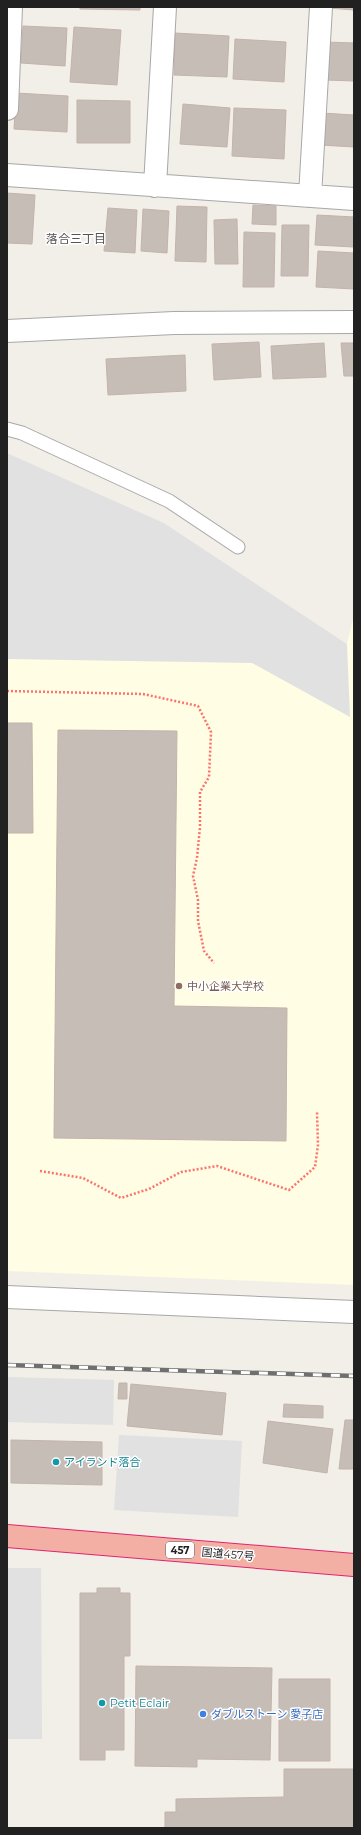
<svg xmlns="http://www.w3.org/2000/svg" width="361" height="1835" viewBox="0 0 361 1835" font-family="Montserrat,'Noto Sans JP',sans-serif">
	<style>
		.education { fill: #fffde4 }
		.parking { fill: #e1e1e1 }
		.building { fill: #c7bdb7; stroke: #c4b3aa }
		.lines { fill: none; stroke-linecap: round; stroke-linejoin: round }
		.service-casing { stroke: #a8a8a8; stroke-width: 15 }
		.minor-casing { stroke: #a8a8a8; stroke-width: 24 }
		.tertiary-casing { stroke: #a8a8a8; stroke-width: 24 }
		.trunk-casing { stroke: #e02472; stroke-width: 24 }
		.path { stroke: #fd726d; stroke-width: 2.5; stroke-dasharray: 2 2; stroke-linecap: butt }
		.service { stroke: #fff; stroke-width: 13 }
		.minor { stroke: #fff; stroke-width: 22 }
		.tertiary { stroke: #fff; stroke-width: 22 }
		.trunk { stroke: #f4afa4; stroke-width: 22 }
		.rail-casing { stroke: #6f6f6f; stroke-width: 4.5 }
		.rail { stroke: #fff; stroke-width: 3; stroke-dasharray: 9; stroke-linecap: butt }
		.education-dot { fill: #8d6e63; stroke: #fff; stroke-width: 1.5 }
		.culture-dot { fill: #0f9aa8; stroke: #fff; stroke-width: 1.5 }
		.shop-dot { fill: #3f7fe0; stroke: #fff; stroke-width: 1.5 }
		.labels { text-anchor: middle; stroke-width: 3; stroke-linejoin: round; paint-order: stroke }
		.shield { fill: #fff; stroke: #646464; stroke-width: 1 }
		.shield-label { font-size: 10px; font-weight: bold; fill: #212121 }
		.education-label { font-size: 11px; fill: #785e54; stroke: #fff; text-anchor: start }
		.culture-label { font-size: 11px; fill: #0d838f; stroke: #fff; text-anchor: start }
		.street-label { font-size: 11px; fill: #212121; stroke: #fff }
		.shop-label { font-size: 11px; fill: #366cbe; stroke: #fff; text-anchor: start }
		.neighbourhood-label { font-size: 12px; fill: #545454; stroke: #fff }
	</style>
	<rect width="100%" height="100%" fill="#f2eee8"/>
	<path class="education" d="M7 453 164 523 347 644 354 615V1285L7 1271Z"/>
	<path class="parking" d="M7 453 164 523 347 644 350 717 252 663 7 659Z
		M7 1377 114 1380 113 1425 7 1422Z
		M119 1435 242 1441 238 1517 114 1510Z
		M7 1568H41L42 1739H7Z"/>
	<path class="building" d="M80 7H140V10L80 9Z
		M328 7H354V10L328 8Z
		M23 26 67 28 65 66 21 63Z
		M74 27 121 30 117 85 70 82Z
		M175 33 229 36 227 77 174 75Z
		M235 39 286 42 284 82 233 79Z
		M327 42 354 43V81L325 80Z
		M16 93 68 96 67 132 14 129Z
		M77 100 130 101V143H77Z
		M183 104 230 108 227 147 180 144Z
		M234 108 286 110 284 159 232 156Z
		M322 113 354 115V147L320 145Z
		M7 193 35 195 32 244 7 243Z
		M253 205 276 206V225L252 224Z
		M177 206 207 207 206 262 175 261Z
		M108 208 137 210 135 253 104 251Z
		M143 209 169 211 167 253 141 251Z
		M317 215 354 217V247L315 245Z
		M237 219 238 264H215L214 220Z
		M282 225H309L308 276H281Z
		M244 232 275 233 274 287H243Z
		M318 251 354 253V289L316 287Z
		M259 342 261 377 214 380 212 344Z
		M324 343 326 377 273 379 271 346Z
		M341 343H354V376H344Z
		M185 355 186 391 108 395 106 359Z
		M7 723H32L33 833H7Z
		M58 730 177 731 174 1006 287 1008 286 1141 54 1138Z
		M119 1383H127V1399H118Z
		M131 1384 226 1393 222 1435 127 1426Z
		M284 1404 323 1406V1418L283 1417Z
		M345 1420H354V1469H339Z
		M268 1421 333 1429 327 1473 263 1463Z
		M11 1440 102 1442V1485L11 1483Z
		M97 1588H120V1593H130V1656H124V1750H105V1760H80V1593H97Z
		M136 1666 272 1668 270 1760 197 1759V1767L135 1766Z
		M279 1679H330V1761H279Z
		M284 1769H354V1828H165V1812H176V1799L284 1797Z"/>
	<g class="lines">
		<defs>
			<path id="service" d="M7 429 22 433 169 501 238 547"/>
			<path id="minor" d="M7 109 11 7
				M7 175 354 199
				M155 186 165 7
				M310 196 321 7
				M7 331 174 323 354 322"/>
			<path id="tertiary" d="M7 1297 354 1312"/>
			<path id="trunk" d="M7 1536 354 1565"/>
		</defs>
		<use href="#service" class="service-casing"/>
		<use href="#minor" class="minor-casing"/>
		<use href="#tertiary" class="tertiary-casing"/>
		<use href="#trunk" class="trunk-casing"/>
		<path class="path" d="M7 691 143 694 198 706 211 732 209 777 200 792V827L197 858 193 876 198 900V921L204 951 214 963
			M40 1171 83 1178 121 1198 149 1189 181 1172 217 1166 289 1190 315 1167 318 1145 317 1112"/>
		<use href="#service" class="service"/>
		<use href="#minor" class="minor"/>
		<use href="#tertiary" class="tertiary"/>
		<use href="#trunk" class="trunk"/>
		<defs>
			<path id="rail" d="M7 1365 354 1376"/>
		</defs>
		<use href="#rail" class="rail-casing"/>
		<use href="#rail" class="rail"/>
	</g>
	<circle class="education-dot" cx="179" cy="986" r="4"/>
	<g class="culture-dot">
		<circle cx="56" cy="1462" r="4"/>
		<circle cx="102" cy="1703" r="4"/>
	</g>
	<circle class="shop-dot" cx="203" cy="1714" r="4"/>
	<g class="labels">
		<rect class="shield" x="166" y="1542" width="28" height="16" rx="3"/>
		<g class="shield-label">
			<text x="180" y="1554">457</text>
		</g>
		<g class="education-label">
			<text x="187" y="990">中小企業大学校</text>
		</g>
		<g class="culture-label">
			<text x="64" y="1466">アイランド落合</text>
			<text x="110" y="1707">Petit Eclair</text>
		</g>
		<g class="street-label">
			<text transform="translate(228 1554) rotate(5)" y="4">国道457号</text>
		</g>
		<g class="shop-label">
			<text x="211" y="1718">ダブルストーン 愛子店</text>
		</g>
		<g class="neighbourhood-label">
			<text x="76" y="243">落合三丁目</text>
		</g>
	</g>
	<rect width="361" height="1835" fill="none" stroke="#212121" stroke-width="16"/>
</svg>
